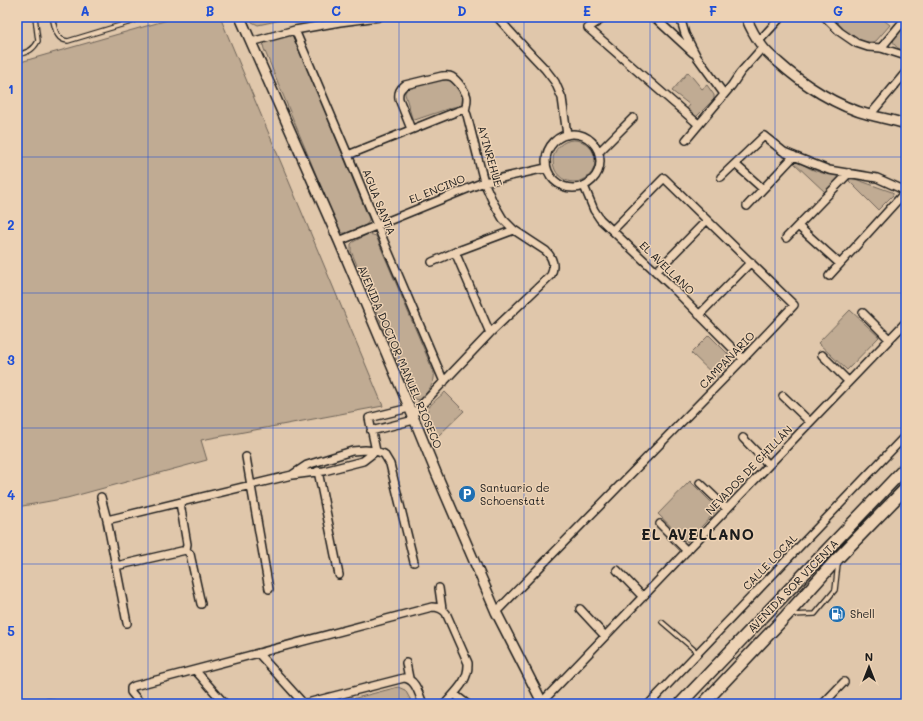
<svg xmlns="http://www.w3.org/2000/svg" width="923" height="721" viewBox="0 0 923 721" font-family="Mali,sans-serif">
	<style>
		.green { fill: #c0ab93; stroke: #6e6458 }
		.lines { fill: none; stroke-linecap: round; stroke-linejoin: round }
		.service-casing { stroke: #1c1c1c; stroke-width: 6 }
		.minor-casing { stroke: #1c1c1c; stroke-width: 10 }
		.tertiary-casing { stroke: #1c1c1c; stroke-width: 12 }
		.primary-casing { stroke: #1c1c1c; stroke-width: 14 }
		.service { stroke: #edd2b4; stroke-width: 3.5 }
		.minor { stroke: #edd2b4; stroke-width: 7 }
		.tertiary { stroke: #edd2b4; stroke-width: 9 }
		.primary { stroke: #edd2b4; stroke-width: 11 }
		.grid { fill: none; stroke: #1d4ed8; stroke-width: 1; stroke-opacity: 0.55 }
		.labels { text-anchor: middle; stroke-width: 3; stroke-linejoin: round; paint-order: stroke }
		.street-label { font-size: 11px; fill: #1c1c1c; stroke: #edd2b4 }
		.poi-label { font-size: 11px; fill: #1c1c1c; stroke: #edd2b4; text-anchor: start }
		.district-label { font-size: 15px; font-weight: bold; letter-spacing: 1px; fill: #1c1c1c; stroke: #edd2b4 }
		.neatline { fill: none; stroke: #1d4ed8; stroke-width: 1.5 }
		.grid-label { font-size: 13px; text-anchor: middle; font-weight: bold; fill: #1d4ed8 }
	</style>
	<rect width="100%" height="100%" fill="#e0c7ab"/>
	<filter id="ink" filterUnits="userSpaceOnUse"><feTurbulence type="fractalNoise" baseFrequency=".025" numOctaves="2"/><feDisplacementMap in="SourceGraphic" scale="8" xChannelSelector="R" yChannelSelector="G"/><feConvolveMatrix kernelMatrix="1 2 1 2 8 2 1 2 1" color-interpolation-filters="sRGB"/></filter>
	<g filter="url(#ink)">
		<path class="green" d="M178 17H220L383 406 201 440 207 460 67 498 17 507V63Z
			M250 17H298L286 19 258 25 252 22Z
			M834 17H880L890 25 876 41C859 46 849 33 836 24L834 20Z
			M904 24 906 26V51C898 50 890 44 895 35 898 31 902 28 904 24Z
			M291 35 295 38 369 219V221L366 225 346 233H343L339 230 264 49 263 45 267 41Z
			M688 72 702 89 707 85 714 95V99L695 118 685 111 690 105 672 91Z
			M444 79 449 80 451 81C460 91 465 93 464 107H453L415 120 412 118 405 94V90L407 88Z
			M553 161a21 21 0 1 1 42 0a21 21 0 1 1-42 0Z
			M796 161C802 163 809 169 816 171 823 174 831 174 838 176L839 180 826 193 794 163Z
			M850 179H855L892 192 893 193V195L878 210 849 181Z
			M368 234 373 235 376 236 434 373C436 383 427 391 422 399 418 400 416 400 412 397L351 251V244L353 242Z
			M850 310 879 337 847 370 818 343Z
			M709 335 731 357C734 365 723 373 718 379L691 353Z
			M445 392 464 411 438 436C435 431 428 422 427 417 425 406 439 398 445 392Z
			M690 481 718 509 687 542 658 514Z
			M398 687 405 690 413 704H333Z"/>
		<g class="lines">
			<defs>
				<path id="service" d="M52 17C55 27 55 40 68 41L134 21
					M17 55C27 52 33 51 38 41L35 17
					M791 615 815 614 835 590 838 564
					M662 622 698 653"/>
				<path id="minor" d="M497 17 527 50 545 69 555 82 562 98 567 135
					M605 17 588 28 698 124
					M654 17 693 53
					M680 17 685 34 697 57 724 94
					M825 17 840 32 856 43 868 47 881 48 906 56
					M295 30 348 155 377 225 444 382
					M759 41 781 17
					M251 42 295 30 340 22 379 17
					M881 48 906 18
					M870 115 906 72
					M411 129 399 99C398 92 400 89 405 85L442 76C446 76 449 75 452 77 457 80 467 93 467 98 467 103 466 107 465 111
					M546 161a27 27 0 1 1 54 0a27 27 0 1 1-54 0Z
					M686 140 732 85 740 73 763 47
					M599 152 633 118
					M348 155 458 111 461 110 465 111 467 115 484 182 493 202 503 219 514 230 546 251C553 258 555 266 551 275L490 333 412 415
					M735 164 763 189
					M721 177 764 136 784 152 811 163 829 170 877 178 906 191
					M584 186 594 210 600 219 670 285 743 359
					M747 206 794 156
					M798 226 840 264
					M786 238 849 173
					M339 241 484 182 546 168
					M432 262 455 252
					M656 272 707 220
					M829 276 906 191
					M863 313 889 339
					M699 315 751 262
					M490 333 455 252 514 230
					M822 355 848 381
					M783 396 810 422
					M371 431 414 420
					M743 438 769 465
					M376 451 363 461 324 471 292 475 307 465 352 451 365 450 376 451 384 454 390 464 414 562
					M376 451 369 418 409 408
					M246 457 269 589
					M318 471 339 575
					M700 483 727 509
					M101 497 107 520 127 623
					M180 503 187 544 186 550
					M107 520 292 475
					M660 524 687 551
					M116 566 186 550 190 554 201 604
					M617 570 643 597
					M439 588 442 609
					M580 609 605 636
					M496 612 743 359 794 305 664 178 613 230
					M258 653 304 704
					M406 663 409 678
					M195 670 225 704
					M454 694 467 704
					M542 702 906 322
					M38 704 50 703 52 704
					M141 704 131 692V688L134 686 432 607C438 607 442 608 446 613L468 663C469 681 456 691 445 704
					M303 704 404 678C416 679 419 695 423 704
					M649 704 906 435
					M823 704 844 682"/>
				<path id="tertiary" d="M240 17 339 241 417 426 437 475 496 612 543 704
					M746 17C750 27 756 38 762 46 766 52 772 57 778 62 802 84 838 107 870 115 882 118 894 120 906 124"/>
				<path id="primary" d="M680 704 906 467
					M703 704 786 616 838 558 906 488"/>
			</defs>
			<use href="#service" class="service-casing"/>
			<use href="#minor" class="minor-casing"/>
			<use href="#tertiary" class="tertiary-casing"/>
			<use href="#primary" class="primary-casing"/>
			<use href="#service" class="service"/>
			<use href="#minor" class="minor"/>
			<use href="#tertiary" class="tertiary"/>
			<use href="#primary" class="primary"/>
		</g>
	</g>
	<path class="grid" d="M148 17V704M273 17V704M399 17V704M524 17V704M650 17V704M775 17V704M17 157H906M17 293H906M17 428H906M17 564H906"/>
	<defs>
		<symbol id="parking-disc" viewBox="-11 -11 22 22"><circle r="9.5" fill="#1f6fb2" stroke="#edd2b4"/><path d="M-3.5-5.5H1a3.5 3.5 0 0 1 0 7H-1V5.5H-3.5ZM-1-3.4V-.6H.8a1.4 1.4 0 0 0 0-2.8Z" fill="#fff"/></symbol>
		<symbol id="fuel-disc" viewBox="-11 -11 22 22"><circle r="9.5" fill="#1f6fb2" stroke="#edd2b4"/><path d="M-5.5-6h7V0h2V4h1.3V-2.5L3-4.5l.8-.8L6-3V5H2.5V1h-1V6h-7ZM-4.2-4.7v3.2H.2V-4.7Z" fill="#fff"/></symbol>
	</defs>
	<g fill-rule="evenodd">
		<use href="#parking-disc" x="457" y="484" width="20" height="20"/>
		<use href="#fuel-disc" x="827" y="604" width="20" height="20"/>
	</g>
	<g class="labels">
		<g class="street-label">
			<text transform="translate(490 156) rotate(74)" y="4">AYINREHUE</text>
			<text transform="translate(437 189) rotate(-22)" y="4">EL ENCINO</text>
			<text transform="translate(379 202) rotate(68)" y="4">AGUA SANTA</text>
			<text transform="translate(667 268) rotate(44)" y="4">EL AVELLANO</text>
			<text transform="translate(400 357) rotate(67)" y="4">AVENIDA DOCTOR MANUEL RIOSECO</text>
			<text transform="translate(727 360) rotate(-46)" y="4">CAMPANARIO</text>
			<text transform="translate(749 470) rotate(-46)" y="4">NEVADOS DE CHILLÁN</text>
			<text transform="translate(770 562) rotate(-46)" y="4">CALLE LOCAL</text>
			<text transform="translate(793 586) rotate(-46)" y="4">AVENIDA SOR VICENTA</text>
		</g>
		<g class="poi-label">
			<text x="480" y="492">Santuario de<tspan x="480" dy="13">Schoenstatt</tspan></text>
			<text x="850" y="618">Shell</text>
		</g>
		<g class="district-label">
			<text x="698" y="540">EL AVELLANO</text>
		</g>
	</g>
	<rect width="923" height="721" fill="none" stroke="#edd2b4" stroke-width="44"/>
	<g transform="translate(869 667)" stroke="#edd2b4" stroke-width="3" paint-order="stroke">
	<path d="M0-3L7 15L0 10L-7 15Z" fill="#1c1c1c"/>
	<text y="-6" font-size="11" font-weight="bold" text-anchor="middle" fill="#1c1c1c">N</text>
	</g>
	<rect x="22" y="22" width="879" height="677" class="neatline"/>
	<g class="grid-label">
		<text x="85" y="16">A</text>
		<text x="210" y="16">B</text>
		<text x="336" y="16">C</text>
		<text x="462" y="16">D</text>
		<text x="587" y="16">E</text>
		<text x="713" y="16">F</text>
		<text x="838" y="16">G</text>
		<text x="11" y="94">1</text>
		<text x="11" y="230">2</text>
		<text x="11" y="365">3</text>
		<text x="11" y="500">4</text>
		<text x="11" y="636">5</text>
	</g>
</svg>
